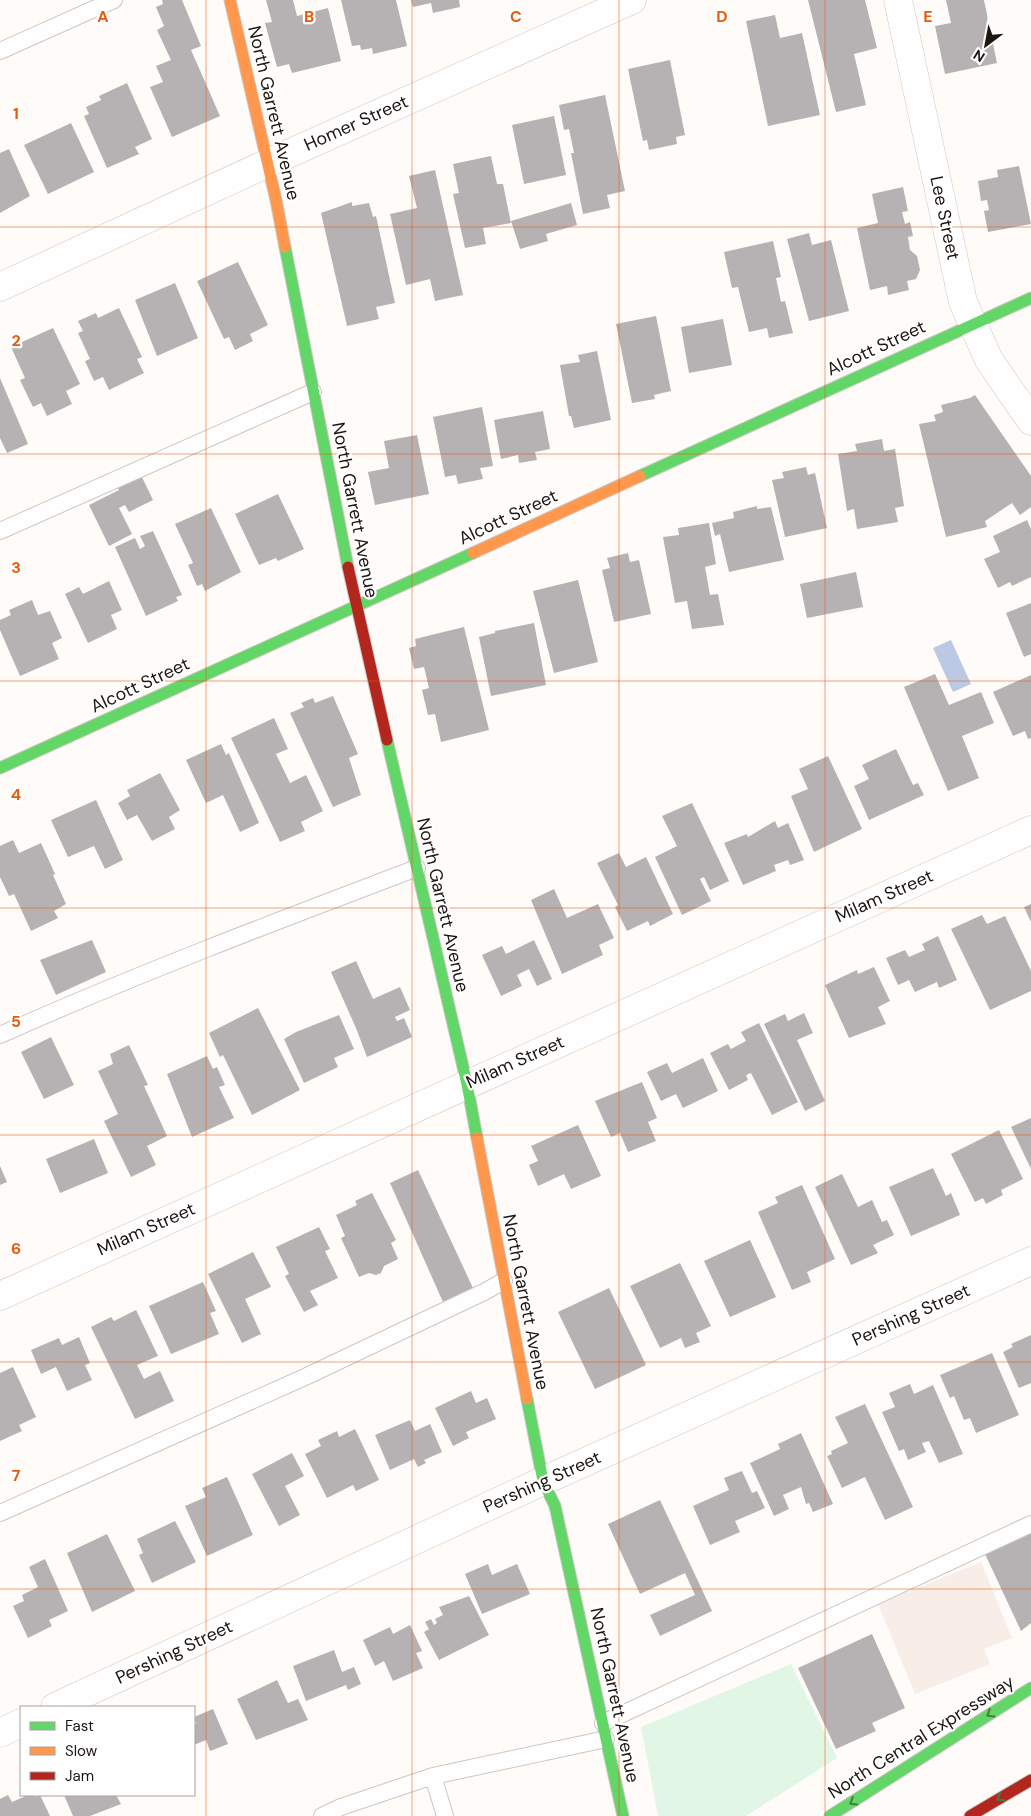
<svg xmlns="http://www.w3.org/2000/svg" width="1031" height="1816" viewBox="0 0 1031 1816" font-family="'DM Sans',sans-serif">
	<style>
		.built { fill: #f9ede8 }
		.green { fill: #e2f6e5 }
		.water { fill: #bcc9e5 }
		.building { fill: #b6b2b4 }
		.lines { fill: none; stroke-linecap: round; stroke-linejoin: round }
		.lane-casing { stroke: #ccc7c4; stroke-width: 18 }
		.street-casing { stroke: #ccc7c4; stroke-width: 29 }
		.fast-casing { stroke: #ccc7c4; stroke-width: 13 }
		.slow-casing { stroke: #ccc7c4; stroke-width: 13 }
		.jam-casing { stroke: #ccc7c4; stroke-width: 13 }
		.lane { stroke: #fffefe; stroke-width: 16 }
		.street { stroke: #fffefe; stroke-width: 28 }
		.fast { stroke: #63d668; stroke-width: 11 }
		.slow { stroke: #ff974d; stroke-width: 11 }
		.jam { stroke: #b3261e; stroke-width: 11 }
		.oneway { stroke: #447f41 }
		.grid { fill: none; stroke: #e8590c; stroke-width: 1; stroke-opacity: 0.55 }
		.labels { text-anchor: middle; stroke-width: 4.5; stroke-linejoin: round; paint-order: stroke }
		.street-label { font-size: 18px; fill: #1d1511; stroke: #fff }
		.grid-label { font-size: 16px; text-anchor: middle; font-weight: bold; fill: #e8590c; stroke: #fff; stroke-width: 4.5; stroke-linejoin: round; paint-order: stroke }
	</style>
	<rect width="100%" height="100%" fill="#fefbf9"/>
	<path class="built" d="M981 1562 1012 1638 984 1649 990 1664 915 1694 878 1604Z"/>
	<path class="green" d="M791 1664 837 1758 746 1816H658L641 1727Z"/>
	<path class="water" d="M951 640 971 684 953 692 933 648Z"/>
	<path class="building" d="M162 0H182L201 46 191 50 220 116 172 137 150 87 163 82 156 66 171 60 157 30 164 26 156 7 163 4Z
		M266 0H293L297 16 328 8 341 61 292 73 289 64 277 67 265 23 272 22Z
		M341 0H396L407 46 373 54 372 48 361 50 360 45 352 46Z
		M411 0H459L460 7 433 13 431 3 413 7Z
		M808 0H865L877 48 854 54 866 105 836 112Z
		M946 0H984L997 63 945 74 935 26 951 23Z
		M775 15 780 38 802 33 820 115 768 126 746 21Z
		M670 60 685 135 676 137 677 144 649 150 647 140 643 141 628 69Z
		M127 83 152 139 135 147 139 154 107 168 84 116 89 114 86 107 101 100 99 96Z
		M605 95 625 191 607 195 610 208 583 214 571 153H574L569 129 564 130 559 105Z
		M554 116 566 175 524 184 512 125Z
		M71 123 94 172 48 194 24 145Z
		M9 149 30 196 0 213V153Z
		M491 156 497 184H503L511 223 483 228 486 244 465 248 453 194 459 193 453 164Z
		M1019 166 1031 224 988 232 984 211 989 210 987 200 981 201 978 181 998 177 997 170Z
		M435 170 463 295 435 301 430 279 406 285 390 214 417 208 409 176Z
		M903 187 908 211 902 212 905 224 910 222 913 236 908 237 910 250 917 256 920 270 916 279 907 281 909 290 888 295 887 286 870 290 857 228 878 223 872 194Z
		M352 202V206L369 203 373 217 376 216 395 303 376 307 379 319 347 326 321 213Z
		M571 203 577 225 546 234 548 241 520 249 511 221Z
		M809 233 812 245 831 240 849 311 809 321 787 239Z
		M773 241 781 277 776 278 781 302 785 301 793 333 769 338 767 328 749 332 738 287 732 288 724 252Z
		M238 262 268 325 250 334 253 341 235 350 229 337 224 339 197 281Z
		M175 283 198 338 157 356 135 300Z
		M119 308 142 357 137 359 144 373 109 390 103 377 94 381 85 361 90 359 78 333 83 331 78 321 96 313 98 318Z
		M656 316 671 391 654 395 655 399 632 403 616 324Z
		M723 319 732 365 689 373 681 327Z
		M53 328 80 384 66 391 72 404 47 416 41 403 33 407 20 380 25 378 11 347Z
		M597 351 611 420 574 428 571 416H569L560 365 580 362 578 355Z
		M0 378 28 444 7 453 0 438Z
		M975 395 1031 476V507L1020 515 1012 503 985 521 987 527 946 537 919 424 936 421 934 415 943 412 941 405 970 398Z
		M482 407 493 466 480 468 483 479 458 484 456 475 445 477 433 417Z
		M543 411 550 449 535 452 537 460 519 463 518 455 501 459 494 420Z
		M417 435 429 494 375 505 368 472 389 468 384 441Z
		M882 439 884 451 895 449 904 506 895 508 898 522 857 529 854 509 847 511 838 454 857 451 855 444Z
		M806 467 808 475 815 473 827 528 785 537 772 480 784 478 782 472Z
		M141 475 153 500 129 512 125 505 119 508 132 534 109 546 89 505 119 490 117 486Z
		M278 494 304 549 278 561 276 558 259 565 235 514Z
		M757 506V509L771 507 784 560 729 572 720 534 715 536 712 523 734 518 733 512Z
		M211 508 241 572 205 591 202 584 197 586 188 565 193 563 175 524Z
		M1027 520 1031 529V577L1012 586 1010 582 998 588 984 559 1000 552 993 536Z
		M709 523 716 564 705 567 710 595 718 594 724 625 692 629 687 601 675 603 663 537 679 535 678 528Z
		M153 531 182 595 176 597 178 601 146 616 115 547 135 538 140 549 145 546 140 536Z
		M628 553 630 562 639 560 651 614 614 622 602 570 610 568 607 558Z
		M856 572 863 607 807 618 800 584Z
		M578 580 598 662 554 673 533 591Z
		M109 581 122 610 111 615 117 629 88 643 65 594 79 587 83 594Z
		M32 600 38 615 50 611 62 638 52 643 59 659 20 676 0 630V620L11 615 9 610Z
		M1031 603V654L1024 657 1006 613Z
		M534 623 546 685 491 696 479 637 495 633V631Z
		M464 627 489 730 441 742 435 714 428 715 422 690 429 688 424 667 414 669 409 648 416 646 415 639Z
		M935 674 949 705 981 692 994 723 962 736 979 778 948 791 904 687Z
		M1031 675V738L1028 739 1025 731 1013 736 993 692Z
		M333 696 358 754 349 758 361 795 333 807 290 713 304 707 301 703 313 698 315 703Z
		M274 718 288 749 276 754 290 783 306 775 323 811 301 822 305 831 280 842 231 738Z
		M221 744 226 755 229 753 259 823 240 832 223 795 206 803 186 760Z
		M896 749 913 785 918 783 924 795 869 820 854 786 869 779 862 765Z
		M828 756 862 829 814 852 791 796 808 789 799 769Z
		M160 773 180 810 169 817 175 829 152 841 137 815 127 820 118 803 130 796 127 790Z
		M96 800 123 860 105 869 94 846 68 857 51 820Z
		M692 803 729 881 710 890 704 877 700 879 711 901 682 915 655 857 677 846 662 816Z
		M775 821 778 828 788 823 804 860 790 865 788 860 774 865 776 871 743 885 724 843 747 834 748 837Z
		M13 840 19 853 41 843 55 874 53 875 66 904 54 911 58 918 31 931 14 894 9 896 0 877V846Z
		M619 853 626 867 646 857 673 914 650 926 648 921 627 931 615 907 618 905 597 863Z
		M554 889 567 918 598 904 614 938 599 945 603 955 562 974 531 900Z
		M1031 904V922L1024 907Z
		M982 915 987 924 1005 916 1031 971V991L990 1010 951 929Z
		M938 936 957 980 939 988 937 982 915 992 909 980 898 985 886 958 905 950 909 957 925 950 922 944Z
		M92 940 106 972 56 995 40 960Z
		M534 940 552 979 537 986 529 969 517 975 522 986 501 996 482 955 502 946 506 954Z
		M356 961 373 999 400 987 410 1010 395 1017 397 1021 404 1018 412 1037 367 1057 356 1028 331 972Z
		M874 967 890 1001 878 1007 886 1024 849 1038 825 985 857 970 858 974Z
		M258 1008 300 1090 252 1115 223 1055 220 1057 209 1033Z
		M804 1013 813 1033 797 1040 825 1101 805 1111 764 1024 785 1014 788 1021Z
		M339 1015 354 1049 334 1058 338 1067 304 1083 284 1039 296 1032Z
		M759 1023 798 1102 772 1115 751 1073 746 1075 748 1080 729 1090 710 1053 728 1044 731 1049 746 1041 741 1032Z
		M51 1037 74 1085 44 1099 21 1052Z
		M129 1045 148 1085 144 1086 167 1136 147 1146 156 1165 131 1177 104 1121 118 1114 98 1071 113 1064 110 1054Z
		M207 1056 213 1069 217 1067 225 1085 219 1087 234 1118 192 1137 167 1074Z
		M703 1058 718 1091 683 1108 676 1094 661 1101 647 1072 667 1063 672 1073Z
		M642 1082 657 1118 648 1122 656 1141 628 1152 620 1133 611 1137 595 1101Z
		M1031 1118V1169L1011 1127Z
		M578 1125 601 1176 571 1189 564 1174 538 1186 529 1165 538 1161 531 1146Z
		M999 1130 1023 1179 1001 1190 1003 1195 986 1204 983 1198 975 1202 951 1154Z
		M94 1139 108 1173 60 1193 46 1159Z
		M0 1166 7 1182 0 1185Z
		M933 1168 946 1196 951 1193 960 1215 911 1236 889 1187Z
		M418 1170 473 1288 443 1302 390 1183Z
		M842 1174 858 1207 872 1200 882 1222 887 1220 894 1235 873 1245 878 1253 851 1265 815 1187Z
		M802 1185 835 1259 807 1272 811 1282 792 1290 758 1212 778 1203 775 1197Z
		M372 1193 396 1240 391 1243 398 1259 384 1266 381 1273 376 1275 369 1273 359 1277 341 1238 345 1236 336 1215 357 1205 355 1201Z
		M319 1227 330 1249 325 1251 338 1278 310 1291 318 1305 304 1312 285 1276 289 1274 276 1247Z
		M750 1240 776 1297 730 1317 704 1261Z
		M253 1252 271 1287 245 1299 261 1334 242 1343 208 1274Z
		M680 1263 711 1326 696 1333 700 1342 685 1348 681 1338 660 1348 630 1286Z
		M203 1282 216 1311 210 1313 219 1334 171 1354 149 1306Z
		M609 1288 646 1365 595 1389 558 1312Z
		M136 1310 158 1356 137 1365 144 1379 160 1371 174 1401 135 1419 91 1327 111 1317 114 1321Z
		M1031 1335V1383L1019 1388 1003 1352 1013 1347 1011 1344Z
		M79 1337 90 1363 85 1365 92 1380 67 1391 56 1367 41 1374 31 1350 59 1338 62 1345Z
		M992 1353 1019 1415 976 1433 970 1418 964 1420 954 1396 950 1398 940 1375Z
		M13 1367 36 1417 19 1425 22 1431 0 1441V1373Z
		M910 1384 914 1394 933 1385 963 1454 939 1463 929 1441 922 1443 926 1452 908 1460 904 1449 899 1451 882 1412 895 1407 889 1393Z
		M471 1391 476 1403 487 1398 496 1419 466 1432 469 1438 453 1446 435 1408Z
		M865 1404 913 1507 885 1520 865 1477 842 1488 827 1456 832 1454 831 1451 848 1443 835 1417Z
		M410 1420 415 1431 430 1424 442 1452 424 1460 426 1463 418 1467 414 1459 390 1470 375 1435Z
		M355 1429 379 1480 356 1491 353 1485 327 1498 305 1454 321 1446 318 1440 337 1431 339 1437Z
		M801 1433 833 1504 813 1512 809 1503 806 1504 801 1487 783 1495 789 1509 774 1516 750 1463 780 1449 778 1444Z
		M292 1453 304 1476 285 1486 300 1515 279 1526 252 1474Z
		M742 1471 752 1493 757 1491 765 1508 735 1521 740 1532 710 1545 693 1506 729 1490 724 1478Z
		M227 1477 253 1535 207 1556 185 1506 206 1497 202 1488Z
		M660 1500 712 1611 660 1636 650 1615 695 1595 685 1573 640 1594 608 1524Z
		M175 1521 196 1562 152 1583 139 1555 143 1553 137 1539Z
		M1031 1533V1623L1021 1631 985 1554Z
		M107 1534 135 1591 92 1612 67 1553Z
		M45 1559 68 1611 49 1620 52 1626 28 1638 13 1606 24 1601 22 1595 38 1587 29 1567Z
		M488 1564 492 1575 517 1564 530 1594 482 1614 465 1574Z
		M469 1596 489 1635 439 1660 424 1632 429 1629 425 1622 431 1619 434 1625 437 1623 435 1619 443 1615 439 1607Z
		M410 1625 422 1651 416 1653 423 1668 393 1681 384 1661 375 1666 363 1640 390 1627 393 1634Z
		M872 1634 905 1708 872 1723 876 1731 836 1749 798 1668Z
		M334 1650 342 1672 354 1667 361 1684 348 1690 346 1685 306 1701 293 1666Z
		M277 1680 288 1703 298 1699 308 1720 256 1740 237 1699Z
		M213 1709 228 1744 210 1751 206 1740 194 1745V1724H196L194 1717Z
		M8 1795 12 1802 28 1795H34L35 1797 40 1795 50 1816H0V1799Z
		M64 1795H116L121 1804 90 1816H73Z"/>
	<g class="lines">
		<defs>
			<path id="lane" d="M0 51 114 0
				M0 531 313 392
				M0 1035C137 974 277 921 417 868
				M0 1513 305 1377 484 1292 504 1281
				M603 1723 1031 1524
				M322 1816 341 1807 433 1776
				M445 1816 433 1776 606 1739"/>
			<path id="street" d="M898 0 963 302 989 360 1031 421
				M0 287 268 163 632 0
				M0 1296 1031 830
				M55 1707 543 1481 1031 1261
				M0 1733 21 1723"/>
			<path id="fast" d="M285 247 348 567
				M640 476 1031 298
				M387 740 467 1084 477 1138
				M0 768 473 553
				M527 1399 543 1481 555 1506 623 1816
				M830 1816 1031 1688"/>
			<path id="slow" d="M230 0 276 200 285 247
				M473 553 640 476
				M477 1138 527 1399"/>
			<path id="jam" d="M348 567 387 740
				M970 1816 1031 1780"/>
		</defs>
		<use href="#lane" class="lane-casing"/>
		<use href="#street" class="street-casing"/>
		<use href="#fast" class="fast-casing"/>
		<use href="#slow" class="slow-casing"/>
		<use href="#jam" class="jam-casing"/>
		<use href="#lane" class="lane"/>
		<use href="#street" class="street"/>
		<use href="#fast" class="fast"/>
		<use href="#slow" class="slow"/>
		<use href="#jam" class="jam"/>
	</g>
	<defs><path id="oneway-chevron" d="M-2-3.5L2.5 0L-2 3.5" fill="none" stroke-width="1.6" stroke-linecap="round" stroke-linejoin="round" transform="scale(1.25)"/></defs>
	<g class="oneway">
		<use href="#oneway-chevron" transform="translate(990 1714) rotate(148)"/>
		<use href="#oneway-chevron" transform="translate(1000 1798) rotate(150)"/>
		<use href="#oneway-chevron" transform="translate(853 1802) rotate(148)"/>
	</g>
	<path class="grid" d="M206 0V1816M412 0V1816M619 0V1816M825 0V1816M0 227H1031M0 454H1031M0 681H1031M0 908H1031M0 1135H1031M0 1362H1031M0 1589H1031"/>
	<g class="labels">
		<g class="street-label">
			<text transform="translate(274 113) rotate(77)" y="6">North Garrett Avenue</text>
			<text transform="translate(356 123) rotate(-24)" y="6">Homer Street</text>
			<text transform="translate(945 218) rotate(78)" y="6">Lee Street</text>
			<text transform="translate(876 348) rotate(-25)" y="6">Alcott Street</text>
			<text transform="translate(355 510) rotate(79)" y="6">North Garrett Avenue</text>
			<text transform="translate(508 517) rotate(-25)" y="6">Alcott Street</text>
			<text transform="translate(140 685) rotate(-25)" y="6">Alcott Street</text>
			<text transform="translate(884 896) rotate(-24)" y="6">Milam Street</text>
			<text transform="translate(443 905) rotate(77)" y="6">North Garrett Avenue</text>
			<text transform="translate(515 1062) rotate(-24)" y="6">Milam Street</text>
			<text transform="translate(146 1229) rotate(-24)" y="6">Milam Street</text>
			<text transform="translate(526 1302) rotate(79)" y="6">North Garrett Avenue</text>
			<text transform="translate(911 1315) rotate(-24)" y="6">Pershing Street</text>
			<text transform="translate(542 1482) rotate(-24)" y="6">Pershing Street</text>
			<text transform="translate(174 1652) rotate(-25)" y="6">Pershing Street</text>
			<text transform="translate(615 1695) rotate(78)" y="6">North Garrett Avenue</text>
			<text transform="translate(921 1737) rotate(-32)" y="6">North Central Expressway</text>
		</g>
	</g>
	<g class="grid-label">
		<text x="103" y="22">A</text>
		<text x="309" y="22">B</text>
		<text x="516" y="22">C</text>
		<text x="722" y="22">D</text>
		<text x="928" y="22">E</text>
		<text x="16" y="119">1</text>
		<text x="16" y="346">2</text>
		<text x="16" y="573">3</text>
		<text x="16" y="800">4</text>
		<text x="16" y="1027">5</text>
		<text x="16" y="1254">6</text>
		<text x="16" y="1481">7</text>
	</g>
	<rect x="20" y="1706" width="175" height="90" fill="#ffffff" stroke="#a5a1a0"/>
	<rect x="30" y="1722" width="25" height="8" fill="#63d668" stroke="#a5a1a0"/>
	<text x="65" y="1731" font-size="15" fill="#1d1511">Fast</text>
	<rect x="30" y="1747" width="25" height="8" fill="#ff974d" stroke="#a5a1a0"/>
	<text x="65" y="1756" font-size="15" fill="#1d1511">Slow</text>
	<rect x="30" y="1772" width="25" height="8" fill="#b3261e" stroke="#a5a1a0"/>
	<text x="65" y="1781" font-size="15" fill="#1d1511">Jam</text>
	<g transform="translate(986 45) rotate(212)" stroke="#ffffff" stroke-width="4" paint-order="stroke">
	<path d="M0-4L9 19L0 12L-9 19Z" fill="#1d1511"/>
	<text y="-8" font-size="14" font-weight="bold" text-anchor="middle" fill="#1d1511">N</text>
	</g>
</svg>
